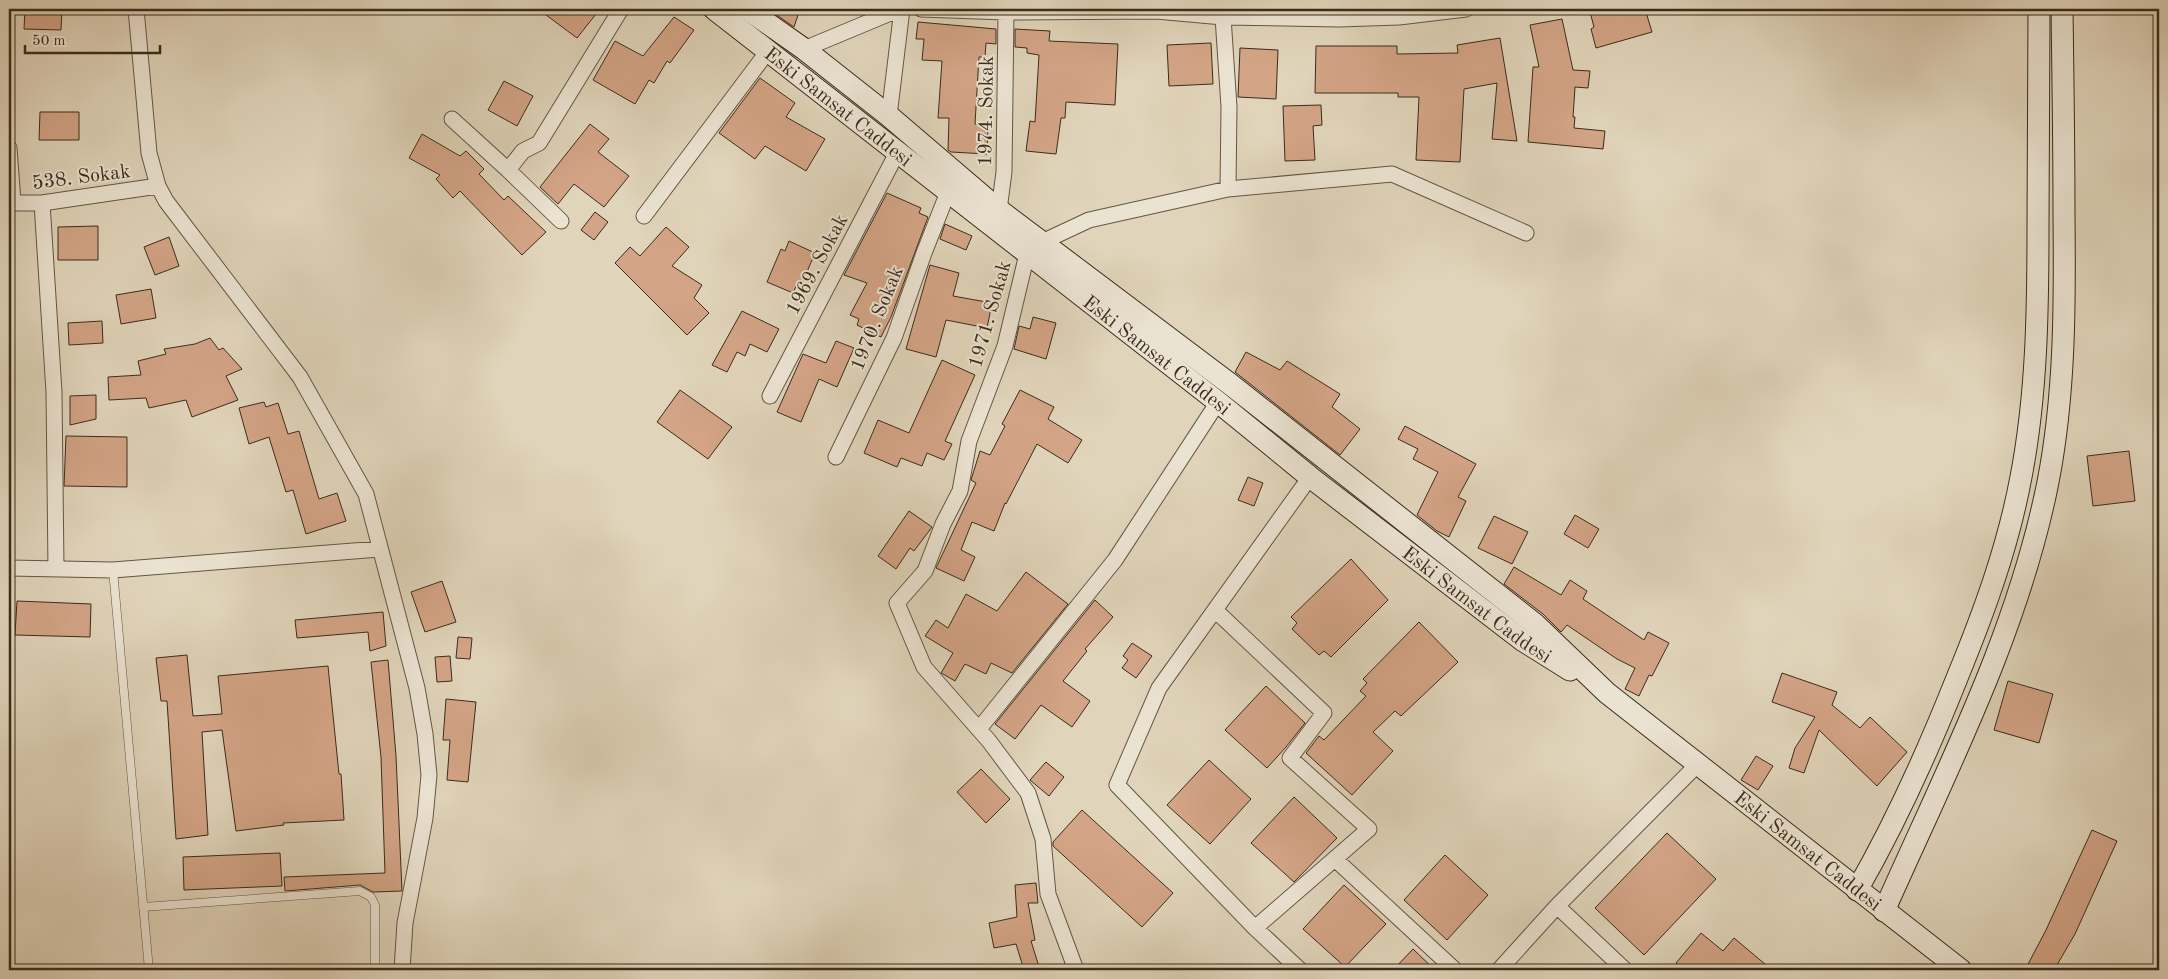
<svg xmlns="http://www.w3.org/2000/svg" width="2168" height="979" viewBox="0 0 2168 979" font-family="'Old Standard TT',serif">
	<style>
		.building { fill: #d3a486; stroke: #3a2c1b }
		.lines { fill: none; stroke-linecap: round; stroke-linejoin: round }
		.lane-casing { stroke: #645643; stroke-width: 9 }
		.street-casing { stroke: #645643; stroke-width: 17 }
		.secondary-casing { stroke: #3a2c1b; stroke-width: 23 }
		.lane { stroke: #ebe3d2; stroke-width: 8 }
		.street { stroke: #ebe3d2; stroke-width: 15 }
		.secondary { stroke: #ebe3d2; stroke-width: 21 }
		.labels { text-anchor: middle; stroke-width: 4; stroke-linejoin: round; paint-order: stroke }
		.street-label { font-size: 20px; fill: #3a2c1b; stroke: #ebe3d2 }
	</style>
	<rect width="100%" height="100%" fill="#e0d4ba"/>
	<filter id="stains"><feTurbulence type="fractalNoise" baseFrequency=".004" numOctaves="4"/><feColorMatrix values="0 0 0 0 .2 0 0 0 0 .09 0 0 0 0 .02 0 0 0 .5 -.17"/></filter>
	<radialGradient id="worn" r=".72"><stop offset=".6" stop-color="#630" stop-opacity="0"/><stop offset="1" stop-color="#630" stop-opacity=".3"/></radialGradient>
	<path class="building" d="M25 9H62L61 30 24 29Z
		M538 9H600L577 38Z
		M768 9H800L794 27Z
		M1601 9H1645L1652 32 1596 48 1591 29 1594 27 1590 12Z
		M674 17 694 30 670 63 667 61 654 83 649 80 635 104 593 80 615 41 643 56Z
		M1562 19 1573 70 1590 71 1588 88 1575 87 1573 117H1575L1574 128 1605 131 1603 149 1528 142 1533 67H1539L1530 25Z
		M918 22 996 29V44L986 43 985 57H979L975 124 988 125 987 154 951 152 948 150 949 118H938L942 61 922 60 924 39H916Z
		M1015 29 1050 31 1049 41 1118 44 1115 105 1066 102 1065 118H1061L1056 154 1026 151 1030 121 1035 122 1039 55 1027 53V48L1015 47Z
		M1500 38 1517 141 1492 139 1497 83 1464 89 1460 162 1416 160 1419 97H1398V93H1315L1316 46H1397V54L1458 53 1457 45Z
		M1211 43 1213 84 1169 86 1167 45Z
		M1240 48 1278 50 1276 99 1238 97Z
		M760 78 795 103 786 117 825 139 806 171 765 146 755 159 719 133Z
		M504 81 533 96 517 126 488 110Z
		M1321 105 1322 125 1313 126 1315 160 1285 161 1283 106Z
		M40 112H79V140H39Z
		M590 124 609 139 598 152 629 176 604 207 574 184 558 204 540 187Z
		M422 134 460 156 466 151 484 169 479 174 504 200 508 196 546 232 522 255 460 191 453 198 436 179 440 175 409 158Z
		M887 193 921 208 919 213 928 217 891 317 881 337 857 325 859 319 850 315 867 283 844 275Z
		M595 212 608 222 594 240 581 230Z
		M945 224 972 236 966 250 940 239Z
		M98 226V260H58V227Z
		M666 227 689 247 672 266 702 285 694 298 709 313 687 335 615 263 630 247 640 256Z
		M169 237 179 266 155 275 144 247Z
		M789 241 815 253 801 286 797 284 793 293 767 282 781 249 785 251Z
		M930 265 959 273 953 296 992 303 987 328 946 320 936 357 906 349Z
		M151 289 156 318 121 324 116 295Z
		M742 311 779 329 767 352 750 344 745 356 737 352 727 372 712 365Z
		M1033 317 1056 323 1046 359 1014 349 1019 326 1030 329Z
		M102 321 103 343 69 345 68 323Z
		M210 338 219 350 223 348 242 369 226 376 238 400 192 417 186 400 149 408 146 398 109 400 108 377 141 375 138 361 166 354 164 349 195 344Z
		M836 341 854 348 837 387 819 379 801 422 777 412 803 354 826 363Z
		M1246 352 1280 370 1287 361 1340 394 1332 407 1360 429 1340 455 1235 372Z
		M942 360 975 375 945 441 952 444 944 460 927 453 922 466 901 458 897 467 864 453 878 420 909 433Z
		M680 390 732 427 708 459 657 422Z
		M1020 390 1054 407 1048 419 1082 440 1068 463 1037 444 1006 504 1005 503 994 531 972 522 961 550 975 557 964 581 936 568 976 483 971 480 980 451 990 455 1005 426 1002 424Z
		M96 395V419L70 425V396Z
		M264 402 266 407 278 403 288 434 299 431 319 499 337 493 346 521 306 534 293 490 286 492 269 437 249 444 239 408Z
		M1405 426 1476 464 1458 497 1466 501 1449 537 1437 531 1417 515 1438 472 1413 459 1418 449 1398 439Z
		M66 436 127 437V487L64 486Z
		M2129 451 2135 501 2093 506 2087 456Z
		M1248 477 1263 483 1254 506 1238 500Z
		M909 511 932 527 914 551 910 548 896 569 878 556Z
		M1575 515 1599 529 1588 548 1564 534Z
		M1494 516 1528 532 1512 564 1478 548Z
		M1351 559 1388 600 1331 657 1324 651 1319 655 1292 629 1297 623 1291 617Z
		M1514 567 1561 595 1570 580 1587 591 1583 599 1644 640 1648 632 1669 643 1652 676 1649 675 1639 696 1625 689 1635 668 1617 659 1567 625 1561 632 1543 614 1504 584Z
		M1026 572 1068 604 1012 673 991 663 986 674 965 664 955 681 943 674 941 673 953 653 925 636 936 620 948 628 966 594 997 611Z
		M442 581 456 622 425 632 411 592Z
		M1095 600 1113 617 1085 649 1087 651 1063 681 1090 701 1072 727 1041 705 1015 739 995 724Z
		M17 601 91 604 90 637 15 635Z
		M383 612 386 646 370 651 368 632 297 638 295 620Z
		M1419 622 1458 662 1401 716 1395 711 1373 732 1393 751 1352 795 1306 753 1319 736 1324 740 1366 696 1360 691 1367 683 1363 679Z
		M458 637 472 638 470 659 456 658Z
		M1132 643 1152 656 1136 678 1122 668 1128 660 1123 656Z
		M187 655 193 716 222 714 218 676 328 666 339 774H341L344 820 283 823 284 825 236 831 222 730 202 732 208 835 176 839 167 701H161L156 658Z
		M450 656 452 681 437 682 435 657Z
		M388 660 396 756 402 891 373 892 360 885 285 891 284 877 385 873 381 757 371 662Z
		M1782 673 1837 692 1832 705 1860 728 1870 717 1907 752 1877 786 1819 730 1804 773 1789 768 1795 748 1815 717 1772 702Z
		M2008 681 2053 694 2039 743 1994 730Z
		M1266 686 1305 723 1286 747 1267 768 1225 730Z
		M446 699 476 702 468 782 447 780 450 740H443Z
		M1756 756 1773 766 1758 790 1741 780Z
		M1209 760 1251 799 1210 844 1167 805Z
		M1046 762 1064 777 1049 796 1030 780Z
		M981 769 1010 799 986 823 957 792Z
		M1294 797 1337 838 1294 882 1251 843Z
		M1082 810 1173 893 1142 927 1053 846V842Z
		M2092 830 2117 841 2075 934 2054 970H2025L2046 930Z
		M1667 833 1716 879 1644 955 1595 908Z
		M280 853 282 886 184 890 183 857Z
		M1445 855 1488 895 1447 940 1404 900Z
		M1036 883 1038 903H1028L1035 940 1031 941 1040 970H1024L1016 944 994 948 989 923 1017 917 1015 885Z
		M1344 885 1386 924 1345 967 1303 929Z
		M1701 933 1723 951 1734 938 1772 970H1685L1676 963Z
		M1413 949 1435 970H1393Z"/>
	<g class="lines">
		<defs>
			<path id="lane" d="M113 570 149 970
				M143 907 360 891 371 897 375 905V970
				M9 970H14"/>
			<path id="street" d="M136 9 149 153 158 186 166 201 300 377 366 494 417 688 425 734 429 775 425 818 405 923 402 970
				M921 9 1006 12 1156 11 1223 17 1339 19 1399 17 1466 9
				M1223 17 1229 107 1228 189
				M804 49 900 9
				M889 116 902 9
				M452 119 508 170 523 151 539 143 621 9
				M9 148 13 202
				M508 170 561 221
				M9 203H42L158 186
				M42 203 54 392 56 569
				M999 210 1004 172 1006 12
				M644 216 768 51
				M770 396 898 151
				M836 457 894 338 924 253 948 192
				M9 568 113 570 379 549
				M1215 610 1324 713 1290 758 1369 829 1255 928
				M979 729 1115 560 1218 402
				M1336 860 1455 970
				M1557 906 1625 970
				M1076 970 1048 894 1043 839 1028 793 989 741 924 667 897 603 925 571 943 524 960 491 969 441 1005 346 1027 254 1042 242 1089 220 1228 189 1392 174 1526 233
				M1300 970 1255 928 1117 785 1159 688 1310 477
				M1499 970 1557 906 1697 765"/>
			<g id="secondary">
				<path id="s1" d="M714 9 1218 402 1310 477 1522 640 1570 670"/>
				<path id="s2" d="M747 9 804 49 889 116 999 210 1230 384 1535 624 1607 693 1961 970"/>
				<path d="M1857 890C1896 822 1928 751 1957 678 1984 612 2008 547 2021 477 2037 394 2038 309 2038 225 2039 153 2039 81 2039 9"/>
				<path d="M1884 911C1946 771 2018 633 2048 482 2065 395 2065 304 2064 215 2064 146 2063 78 2062 9"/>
			</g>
		</defs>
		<use href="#lane" class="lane-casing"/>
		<use href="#street" class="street-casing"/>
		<use href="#secondary" class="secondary-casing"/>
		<use href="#lane" class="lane"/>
		<use href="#street" class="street"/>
		<use href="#secondary" class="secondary"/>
	</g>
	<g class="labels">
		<g class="street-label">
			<text dy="7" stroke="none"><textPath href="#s1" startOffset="158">Eski Samsat Caddesi</textPath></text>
			<text transform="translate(985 111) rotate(-89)" y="7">1974. Sokak</text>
			<text transform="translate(81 176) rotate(-7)" y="7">538. Sokak</text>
			<text transform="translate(816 264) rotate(-62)" y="7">1969. Sokak</text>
			<text transform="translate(989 314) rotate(-74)" y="7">1971. Sokak</text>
			<text transform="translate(876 318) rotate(-68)" y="7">1970. Sokak</text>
			<text dy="7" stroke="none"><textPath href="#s1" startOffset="562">Eski Samsat Caddesi</textPath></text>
			<text dy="7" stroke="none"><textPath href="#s1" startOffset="968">Eski Samsat Caddesi</textPath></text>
			<text dy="7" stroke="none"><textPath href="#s2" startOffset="1355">Eski Samsat Caddesi</textPath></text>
		</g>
	</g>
	<rect width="2168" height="979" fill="none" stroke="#e0d4ba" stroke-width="30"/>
	<rect x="10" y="10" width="2148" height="959" fill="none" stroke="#3a2c1b" stroke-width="2.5"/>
	<rect x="15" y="15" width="2138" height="949" fill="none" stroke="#3a2c1b"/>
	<path d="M25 45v8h135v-8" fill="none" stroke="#3a2c1b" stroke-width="2.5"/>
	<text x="32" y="45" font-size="15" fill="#3a2c1b" stroke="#ebe3d2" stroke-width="4" paint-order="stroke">50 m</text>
	<rect width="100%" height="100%" filter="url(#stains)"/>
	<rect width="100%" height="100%" fill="url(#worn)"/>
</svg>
